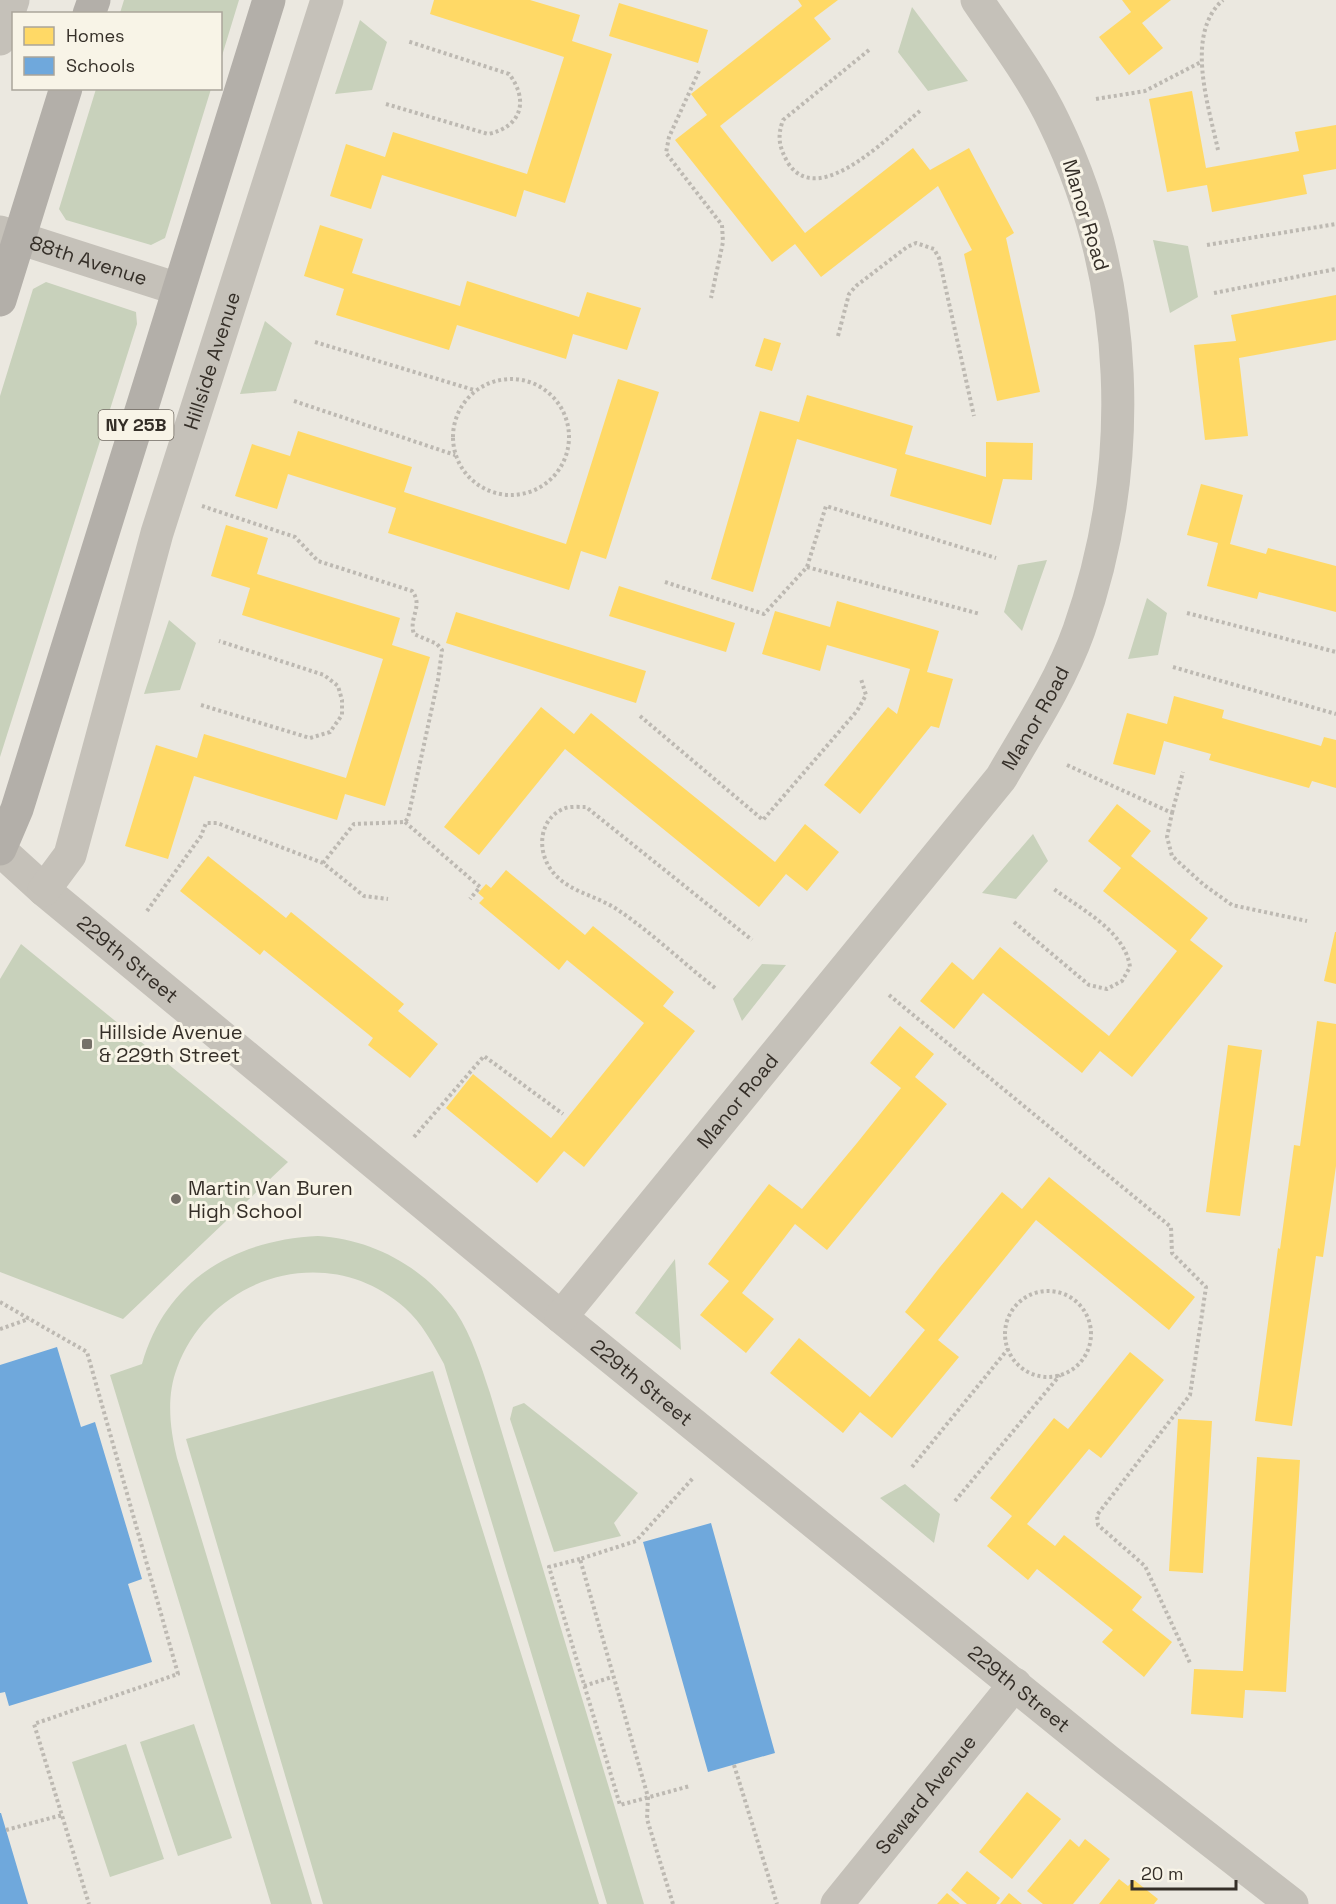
<svg xmlns="http://www.w3.org/2000/svg" width="1336" height="1904" viewBox="0 0 1336 1904" font-family="'Space Grotesk',sans-serif">
	<style>
		.green { fill: #c8d1bb }
		.homes { fill: #ffd966 }
		.schools { fill: #6fa8dc }
		.lines { fill: none; stroke-linecap: round; stroke-linejoin: round }
		.path { stroke: #bdb9b2; stroke-width: 4; stroke-dasharray: 3 3; stroke-linecap: butt }
		.minor { stroke: #c5c1b9; stroke-width: 33 }
		.major { stroke: #b3afa9; stroke-width: 33 }
		.poi-dot { fill: #757068; stroke: #f8f4e7; stroke-width: 2 }
		.labels { text-anchor: middle; stroke-width: 6; stroke-linejoin: round; paint-order: stroke }
		.shield { fill: #f8f4e7; stroke: #706a61; stroke-width: 1.5 }
		.shield-label { font-size: 18px; font-weight: bold; fill: #352f28 }
		.street-label { font-size: 20px; fill: #352f28; stroke: #f8f4e7 }
		.poi-label { font-size: 20px; fill: #352f28; stroke: #f8f4e7; text-anchor: start }
	</style>
	<rect width="100%" height="100%" fill="#ebe8e0"/>
	<path class="green" d="M124 0H239L221 59 220 14 120 13Z
		M912 7 968 81 928 91 898 52Z
		M360 20 387 42 372 90 335 94Z
		M96 89H211L165 238 151 245 66 220 59 209Z
		M1153 240 1188 246 1198 297 1170 313Z
		M46 282 136 312 137 324 0 757V396L33 289Z
		M265 321 292 343 276 391 240 394Z
		M1047 560 1022 631 1004 612 1018 565Z
		M1147 598 1167 613 1158 655 1128 659Z
		M169 620 196 643 180 690 144 694Z
		M1033 834 1048 861 1016 899 982 893Z
		M21 944 288 1162 123 1319 0 1272V979Z
		M762 964 786 965 742 1021 733 999Z
		M318 1236C372 1239 424 1267 456 1312 472 1336 481 1366 490 1393L644 1904H607L444 1364C433 1344 422 1323 405 1308 329 1240 211 1275 177 1368 166 1397 170 1429 177 1458L312 1904H271L110 1375 142 1364C166 1280 234 1240 318 1236Z
		M675 1259 681 1350 635 1313Z
		M433 1371 599 1904H323L186 1439Z
		M524 1403 638 1493 614 1523 621 1536 554 1552 510 1419 513 1407Z
		M905 1484 940 1514 934 1543 880 1498Z
		M194 1724 232 1838 178 1856 140 1742Z
		M126 1744 164 1859 110 1877 72 1762Z"/>
	<path class="homes" d="M434 0H530L580 15 572 41 612 54 565 203 524 190 516 217 382 175 371 209 330 196 346 144 385 157 393 132 527 174 564 57 430 14Z
		M798 0H838L814 18 831 39 720 126 805 233 913 148 930 170 969 148 1014 233 1006 238 1040 392 997 401 964 254 972 250 938 186 821 277 795 244 772 262 675 140 707 115 691 94 802 6Z
		M1122 0H1171L1142 23 1163 48 1129 75 1099 37 1131 12Z
		M619 3 708 30 698 63 609 36Z
		M1192 91 1206 168 1299 151 1295 132 1336 125V169L1303 175 1307 194 1212 212 1207 185 1167 192 1149 99Z
		M320 225 363 239 352 273 460 306 467 281 579 317 587 292 641 308 627 350 573 334 566 359 457 325 449 350 336 315 344 289 304 276Z
		M1336 295V340L1239 358 1248 436 1205 440 1194 345 1236 341 1231 315Z
		M764 338 781 343 772 371 755 366Z
		M618 379 659 392 606 559 581 551 569 590 388 533 396 508 288 474 277 509 235 496 252 444 290 456 298 431 412 467 404 492 566 544Z
		M807 395 913 426 905 454 986 477V442L1033 443 1032 480 1003 479 991 525 890 496 897 469 797 439 753 592 711 579 760 411 799 422Z
		M1201 484 1243 495 1230 544 1266 554 1268 548 1336 566V612L1259 592 1257 599 1207 586 1218 543 1187 535Z
		M226 525 268 538 257 574 400 618 392 645 430 657 385 806 345 794 337 820 194 776 168 859 125 846 156 745 197 758 204 734 346 778 383 659 242 615 250 588 211 576Z
		M619 586 735 623 726 652 609 616Z
		M837 601 939 631 927 672 953 679 939 728 931 726 860 814 824 785 888 707 897 714 910 669 827 645 820 671 762 654 775 611 830 627Z
		M456 612 646 671 636 703 446 643Z
		M1174 696 1224 710 1222 718 1321 746 1324 737 1336 740V788L1312 781 1309 788 1209 760 1211 754 1164 741 1155 775 1113 764 1127 713 1167 724Z
		M541 707 574 734 591 713 775 862 805 824 839 852 807 891 786 874 759 907 565 749 479 855 444 827Z
		M1117 804 1151 831 1131 856 1208 918 1190 940 1223 966 1132 1077 1100 1051 1082 1073 983 993 954 1029 920 1001 952 962 973 980 1000 947 1109 1036 1177 951 1103 891 1121 868 1088 841Z
		M208 856 286 918 291 912 404 1004 398 1011 438 1044 410 1078 368 1045 373 1038 264 950 260 955 180 891Z
		M506 870 585 935 593 926 674 992 663 1006 695 1031 584 1167 564 1151 537 1183 446 1108 473 1074 551 1138 644 1023 567 960 559 970 479 903 484 898 478 893 486 884 491 888Z
		M1335 932H1336V984L1324 981Z
		M1317 1021 1336 1024V1166L1323 1257 1316 1256 1292 1426 1255 1421 1278 1248 1280 1249 1294 1145 1300 1146Z
		M900 1026 934 1054 915 1077 947 1104 827 1250 795 1224 742 1293 774 1319 746 1353 700 1315 729 1281 708 1264 769 1184 802 1209 857 1143 901 1088 870 1063Z
		M1228 1045 1262 1050 1240 1216 1206 1212Z
		M1049 1177 1195 1297 1169 1330 1036 1220 938 1340 959 1357 892 1438 860 1412 843 1433 770 1373 799 1338 870 1397 925 1330 905 1312 940 1267 1002 1192 1022 1209Z
		M1130 1352 1164 1380 1101 1458 1089 1449 1027 1524 1055 1546 1064 1535 1142 1597 1132 1610 1172 1642 1144 1677 1102 1642 1113 1630 1037 1569 1028 1580 987 1546 1012 1516 990 1498 1054 1418 1068 1429Z
		M1178 1419 1212 1421 1203 1573 1169 1571Z
		M1257 1457 1300 1460 1286 1692 1245 1690 1243 1718 1191 1714 1194 1669 1243 1671Z
		M1027 1792 1061 1819 1012 1879 979 1852Z
		M1070 1839 1079 1847 1085 1839 1110 1859 1073 1904H1043L1027 1891Z
		M967 1871 1000 1898 996 1904H967L951 1890Z
		M1119 1879 1128 1886 1134 1880 1158 1899 1154 1904H1099Z
		M947 1893 960 1904H937Z
		M1009 1893 1022 1904H1000Z"/>
	<path class="schools" d="M57 1347 81 1427 95 1422 142 1579 128 1584 152 1662 9 1706 5 1692 0 1693V1365Z
		M711 1523 775 1753 708 1772 643 1542Z
		M0 1813H1L28 1904H0Z"/>
	<g class="lines">
		<path class="path" d="M869 50 783 120C777 137 779 147 788 163 819 211 892 133 920 111
			M699 71 669 137 666 153 722 225 723 242 711 298
			M1096 99 1145 91 1201 62
			M386 104 488 134C522 127 529 100 509 74L407 41
			M1218 150C1209 107 1184 34 1223 0
			M1207 245 1336 224
			M1214 293 1336 269
			M838 336 849 294 856 286 907 247 916 243 934 249 939 258 974 416
			M315 342 474 390
			M453 437a58 58 0 1 1 116 0a58 58 0 1 1-116 0Z
			M294 401 455 455
			M202 506 295 537 318 561 412 591C424 606 408 618 414 634L437 644 442 650 438 680 408 818 405 822 354 824 323 863
			M807 567 980 614
			M665 582 764 614 807 567 826 506 996 558
			M1187 613 1336 652
			M1173 667 1336 714
			M201 705 310 738 330 732 342 715V700L338 686 324 675 219 641
			M640 716 763 820 857 711 866 695 861 679
			M1067 765 1172 813 1167 837 1172 856 1204 885 1232 905 1307 921
			M1172 813 1183 772
			M405 822 480 887 470 899
			M147 911 201 836 206 823H217L323 863 364 896 388 899
			M1014 922 1089 985 1107 989 1122 981 1130 967C1125 931 1082 910 1054 889
			M715 988C682 962 650 931 615 908 594 895 567 891 552 871 537 852 538 820 563 809 569 806 579 807 586 807L752 940
			M889 995 1171 1227 1172 1253 1206 1287 1190 1395 1097 1515 1098 1525 1145 1566 1190 1663
			M414 1137 484 1056 563 1114
			M1005 1334a43 43 0 1 1 86 0a43 43 0 1 1-86 0Z
			M0 1302 87 1352 178 1674 34 1724 89 1904
			M0 1329 29 1319
			M912 1467 1008 1349
			M955 1501 1060 1375
			M580 1559 549 1567 620 1805 690 1786
			M584 1686 612 1677
			M734 1765 777 1904
			M6 1830 62 1815
			M673 1904 647 1819 648 1797 580 1559 636 1541 694 1477"/>
		<g class="minor">
			<path d="M0 39 13 0"/>
			<path id="s1" d="M0 232 178 289"/>
			<path id="s2" d="M0 850 44 890 561 1317 1107 1760 1292 1904"/>
			<path id="s3" d="M44 890 70 855 157 533 327 0"/>
			<path id="s4" d="M561 1317 1001 778C1029 730 1060 683 1079 630 1137 465 1131 281 1054 122 1033 78 1004 40 977 0"/>
			<path id="s5" d="M837 1904 1015 1684"/>
		</g>
		<path class="major" d="M89 14 94 0
			M0 300 66 88
			M0 849 17 809 269 0"/>
	</g>
	<g class="poi-dot">
		<rect x="81" y="1038" width="12" height="12" rx="3"/>
		<circle cx="176" cy="1199" r="6"/>
	</g>
	<g class="labels">
		<rect class="shield" x="98.5" y="410" width="75" height="30" rx="4.5"/>
		<g class="shield-label">
			<text x="136" y="431">NY 25B</text>
		</g>
		<g class="street-label">
			<text transform="translate(1086 215) rotate(73)" y="7">Manor Road</text>
			<text dy="7" stroke="none"><textPath href="#s1" startOffset="93">88th Avenue</textPath></text>
			<text dy="7" stroke="none"><textPath href="#s3" startOffset="558">Hillside Avenue</textPath></text>
			<text dy="7" stroke="none"><textPath href="#s4" startOffset="765">Manor Road</textPath></text>
			<text dy="7" stroke="none"><textPath href="#s2" startOffset="168">229th Street</textPath></text>
			<text dy="7" stroke="none"><textPath href="#s4" startOffset="279">Manor Road</textPath></text>
			<text dy="7" stroke="none"><textPath href="#s2" startOffset="834">229th Street</textPath></text>
			<text dy="7" stroke="none"><textPath href="#s2" startOffset="1320">229th Street</textPath></text>
			<text dy="7" stroke="none"><textPath href="#s5" startOffset="141">Seward Avenue</textPath></text>
		</g>
		<g class="poi-label">
			<text x="99" y="1039">Hillside Avenue<tspan x="99" dy="23">&amp; 229th Street</tspan></text>
			<text x="188" y="1195">Martin Van Buren<tspan x="188" dy="23">High School</tspan></text>
		</g>
	</g>
	<rect x="12" y="12" width="210" height="78" fill="#f8f4e7" stroke="#aaa59b" stroke-width="1.5"/>
	<rect x="24" y="27" width="30" height="18" fill="#ffd966" stroke="#aaa59b" stroke-width="1.5"/>
	<text x="66" y="42" font-size="18" fill="#352f28">Homes</text>
	<rect x="24" y="57" width="30" height="18" fill="#6fa8dc" stroke="#aaa59b" stroke-width="1.5"/>
	<text x="66" y="72" font-size="18" fill="#352f28">Schools</text>
	<path d="M1132 1880v9h104v-9" fill="none" stroke="#352f28" stroke-width="3"/>
	<text x="1141" y="1880" font-size="18" fill="#352f28" stroke="#f8f4e7" stroke-width="4.5" paint-order="stroke">20 m</text>
</svg>
